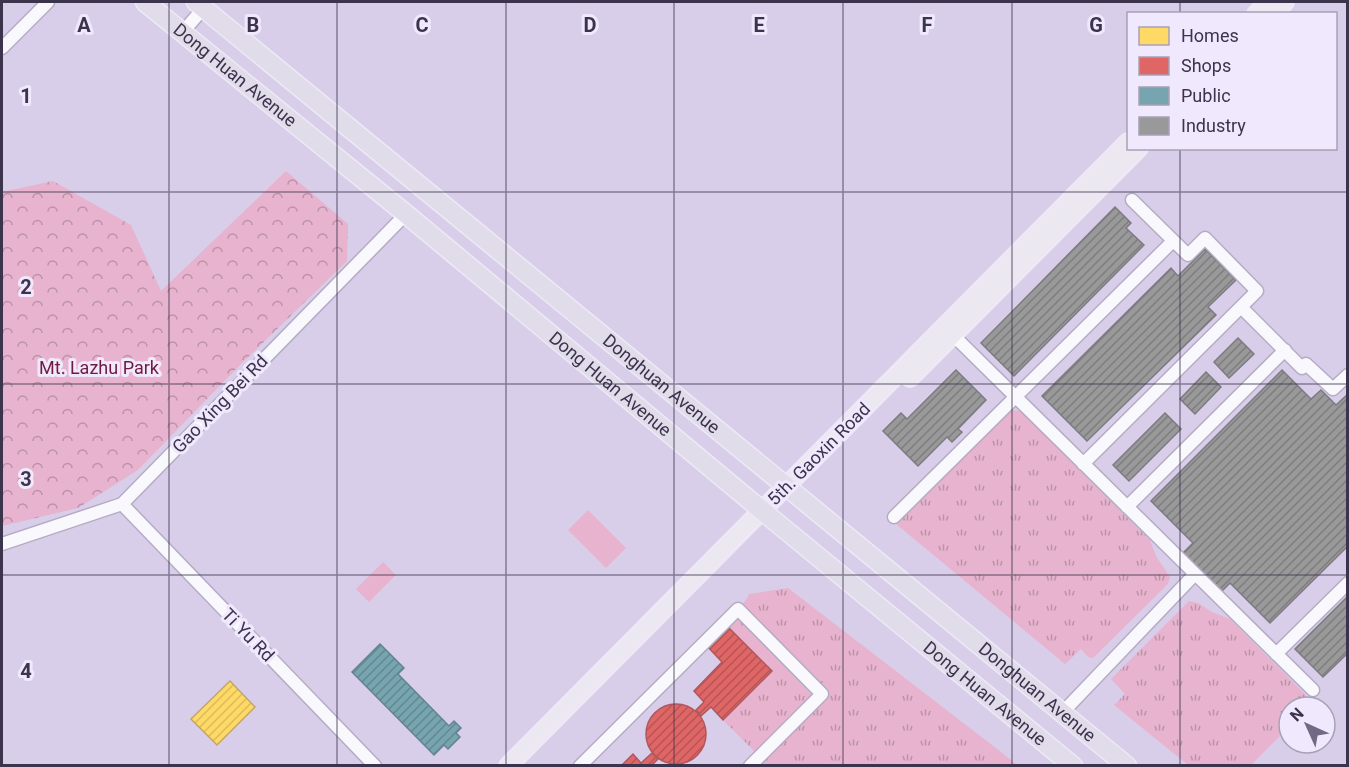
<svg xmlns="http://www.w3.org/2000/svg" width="1349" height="767" viewBox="0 0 1349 767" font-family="Roboto,sans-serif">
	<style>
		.grass { fill: url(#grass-tufts) }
		.park { fill: url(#park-crowns) }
		.pitch { fill: #e7b3ce }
		.homes { fill: url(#homes-hatch); stroke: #c4a75e; stroke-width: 1.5 }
		.shops { fill: url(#shops-hatch); stroke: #af575e; stroke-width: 1.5 }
		.public { fill: url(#public-hatch); stroke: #658392; stroke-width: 1.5 }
		.industry { fill: url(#industry-hatch); stroke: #7d7a82; stroke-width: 1.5 }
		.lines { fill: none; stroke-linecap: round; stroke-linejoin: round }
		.minor-casing { stroke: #b5acc4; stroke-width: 15 }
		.major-casing { stroke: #ede9f6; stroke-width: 20 }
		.highway-casing { stroke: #ede9f6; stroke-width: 21 }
		.minor { stroke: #f9f8fc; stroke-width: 12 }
		.major { stroke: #ece8f1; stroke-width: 16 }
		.highway { stroke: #e1dcea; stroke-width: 18 }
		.grid { fill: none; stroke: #3c334d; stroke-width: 1.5; stroke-opacity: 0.55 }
		.labels { text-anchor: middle; stroke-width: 6; stroke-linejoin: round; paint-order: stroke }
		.street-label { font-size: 18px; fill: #3c334d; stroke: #f0e9fd }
		.park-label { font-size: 18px; fill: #701a3d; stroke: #f0e9fd }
		.grid-label { font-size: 20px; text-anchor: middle; font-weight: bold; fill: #3c334d; stroke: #f0e9fd; stroke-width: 6; stroke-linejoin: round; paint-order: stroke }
	</style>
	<defs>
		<pattern id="grass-tufts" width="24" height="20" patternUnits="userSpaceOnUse" patternTransform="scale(1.5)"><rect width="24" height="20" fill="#e7b3ce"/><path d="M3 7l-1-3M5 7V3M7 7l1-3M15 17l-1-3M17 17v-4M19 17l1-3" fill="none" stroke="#bc92a9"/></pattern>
		<pattern id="park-crowns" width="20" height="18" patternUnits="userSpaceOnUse" patternTransform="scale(1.5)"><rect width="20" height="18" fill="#e7b3ce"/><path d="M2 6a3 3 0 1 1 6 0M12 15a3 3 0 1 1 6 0" fill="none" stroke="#bc92a9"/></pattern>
		<pattern id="homes-hatch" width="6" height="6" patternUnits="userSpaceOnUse" patternTransform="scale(1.5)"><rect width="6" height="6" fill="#ffd966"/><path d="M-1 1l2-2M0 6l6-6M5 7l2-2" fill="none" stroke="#dbbb5a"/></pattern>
		<pattern id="shops-hatch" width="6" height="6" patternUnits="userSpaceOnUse" patternTransform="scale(1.5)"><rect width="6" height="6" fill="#e06666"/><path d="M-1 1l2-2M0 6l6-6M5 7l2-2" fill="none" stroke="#b75556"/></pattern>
		<pattern id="public-hatch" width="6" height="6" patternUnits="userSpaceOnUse" patternTransform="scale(1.5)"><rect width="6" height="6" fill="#76a5af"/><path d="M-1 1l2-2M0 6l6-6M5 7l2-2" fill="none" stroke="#628791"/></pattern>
		<pattern id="industry-hatch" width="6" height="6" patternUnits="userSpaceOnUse" patternTransform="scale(1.5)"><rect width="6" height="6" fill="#999"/><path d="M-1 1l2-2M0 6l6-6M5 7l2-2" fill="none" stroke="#7e7d7f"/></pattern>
	</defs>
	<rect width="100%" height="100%" fill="#d8ceea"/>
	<path class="grass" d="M1012 410 1020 411 1150 540 1156 556 1170 577 1168 584 1093 658 1088 657 1081 649 1065 664 896 524Z
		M788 588 1001 752 1017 765H750L759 756 723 720 727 626 750 594Z
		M1189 601 1198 603 1212 612 1230 619 1306 695 1309 707H1289V727L1251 765H1188L1114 705 1125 694 1111 679Z"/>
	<path class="park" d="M286 171 348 224 347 261 239 366 138 470 78 508 2 526V192L53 181 131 225 161 291Z"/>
	<path class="pitch" d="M588 510 626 548 606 568 568 530Z
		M383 562 396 575 369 602 356 589Z"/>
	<path class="homes" d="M230 681 255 707 217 745 191 719Z"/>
	<path class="shops" d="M727 626 772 671 723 720 711 707 701 716 696 710 704 702 694 691 722 662 707 646Z
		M646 734a30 30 0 1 1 60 0a30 30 0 1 1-60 0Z
		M652 753 658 759 651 766H621L633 754 641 763Z"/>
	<path class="public" d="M380 644 404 668 398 674 449 726 454 721 461 728 456 733 460 737 448 749 444 745 434 755 352 672Z"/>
	<path class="industry" d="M1115 207 1131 223 1126 228 1144 245 1014 376 981 343Z
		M1205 249 1236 280 1208 307 1216 315 1087 441 1042 396 1171 268 1178 276Z
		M1238 338 1254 354 1229 378 1214 362Z
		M956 370 986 400 958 429 962 432 952 442 947 437 918 466 883 431 901 413 907 419Z
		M1282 370 1311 399 1321 390 1336 405 1348 394V546L1270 623 1230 583 1222 591 1183 553 1193 543 1151 501Z
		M1206 372 1221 387 1195 414 1180 399Z
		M1165 413 1181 429 1129 481 1113 465Z
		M1348 596V653L1323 677 1295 649Z"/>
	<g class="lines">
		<defs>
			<path id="minor" d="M182 33 207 4
				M2 48 48 2
				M1241 307 1302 368 1306 364 1333 389 1348 375
				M953 335 1313 690
				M1083 464 1257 291 1205 238 1188 255 1132 200
				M122 504 375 766
				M1127 507 1285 350
				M894 517 1173 241
				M2 544 122 504 406 214
				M1276 654 1348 583
				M1063 712 1195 574
				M580 766 738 609 822 694 750 766"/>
			<path id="major" d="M1256 14 1268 2
				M1273 14 1285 2
				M910 378 1139 148
				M508 766 1128 142"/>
			<g id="highway">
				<path id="s1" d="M145 2 406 214 771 518 1073 766"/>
				<path id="s2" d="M196 2 1127 766"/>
			</g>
		</defs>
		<use href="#minor" class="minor-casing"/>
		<use href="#major" class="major-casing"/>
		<use href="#highway" class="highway-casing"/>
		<use href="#minor" class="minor"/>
		<use href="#major" class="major"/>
		<use href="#highway" class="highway"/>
	</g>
	<path class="grid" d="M169 2V766M337 2V766M506 2V766M674 2V766M843 2V766M1012 2V766M1180 2V14M1180 148V766M2 192H1348M2 384H1348M2 575H1348"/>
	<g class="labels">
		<g class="street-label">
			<text dy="6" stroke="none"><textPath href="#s1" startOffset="116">Dong Huan Avenue</textPath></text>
			<text dy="6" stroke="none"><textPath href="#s1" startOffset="602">Dong Huan Avenue</textPath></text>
			<text dy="6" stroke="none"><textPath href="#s2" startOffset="602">Donghuan Avenue</textPath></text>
			<text transform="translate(220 404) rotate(-46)" y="6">Gao Xing Bei Rd</text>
			<text transform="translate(819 454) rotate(-45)" y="6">5th. Gaoxin Road</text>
			<text transform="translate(248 635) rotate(46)" y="6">Ti Yu Rd</text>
			<text dy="6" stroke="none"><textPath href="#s2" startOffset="1088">Donghuan Avenue</textPath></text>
			<text dy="6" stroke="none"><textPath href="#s1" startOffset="1088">Dong Huan Avenue</textPath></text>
		</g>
		<g class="park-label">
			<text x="99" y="374">Mt. Lazhu Park</text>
		</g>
	</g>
	<g class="grid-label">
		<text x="84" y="32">A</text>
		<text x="253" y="32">B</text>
		<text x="422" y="32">C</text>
		<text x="590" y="32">D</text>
		<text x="759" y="32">E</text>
		<text x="927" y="32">F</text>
		<text x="1096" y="32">G</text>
		<text x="26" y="103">1</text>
		<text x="26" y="294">2</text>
		<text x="26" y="486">3</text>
		<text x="26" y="678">4</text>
	</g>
	<rect width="1349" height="767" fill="none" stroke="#3c334d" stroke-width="6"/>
	<rect x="1127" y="12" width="210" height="138" fill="#f0e9fd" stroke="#a8a0b7" stroke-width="1.5"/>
	<rect x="1139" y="27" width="30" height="18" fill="#ffd966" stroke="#a8a0b7" stroke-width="1.5"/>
	<text x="1181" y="42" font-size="18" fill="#3c334d">Homes</text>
	<rect x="1139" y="57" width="30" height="18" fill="#e06666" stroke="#a8a0b7" stroke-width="1.5"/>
	<text x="1181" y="72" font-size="18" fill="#3c334d">Shops</text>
	<rect x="1139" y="87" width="30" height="18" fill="#76a5af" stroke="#a8a0b7" stroke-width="1.5"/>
	<text x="1181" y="102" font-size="18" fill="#3c334d">Public</text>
	<rect x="1139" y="117" width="30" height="18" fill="#999999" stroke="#a8a0b7" stroke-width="1.5"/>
	<text x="1181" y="132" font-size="18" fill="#3c334d">Industry</text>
	<g transform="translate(1307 725) rotate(315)"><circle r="28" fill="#f0e9fd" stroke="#a8a0b7" stroke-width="1.5"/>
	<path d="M0-4.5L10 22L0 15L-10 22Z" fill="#736984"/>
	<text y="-9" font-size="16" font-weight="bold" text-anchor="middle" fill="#3c334d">N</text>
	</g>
</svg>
